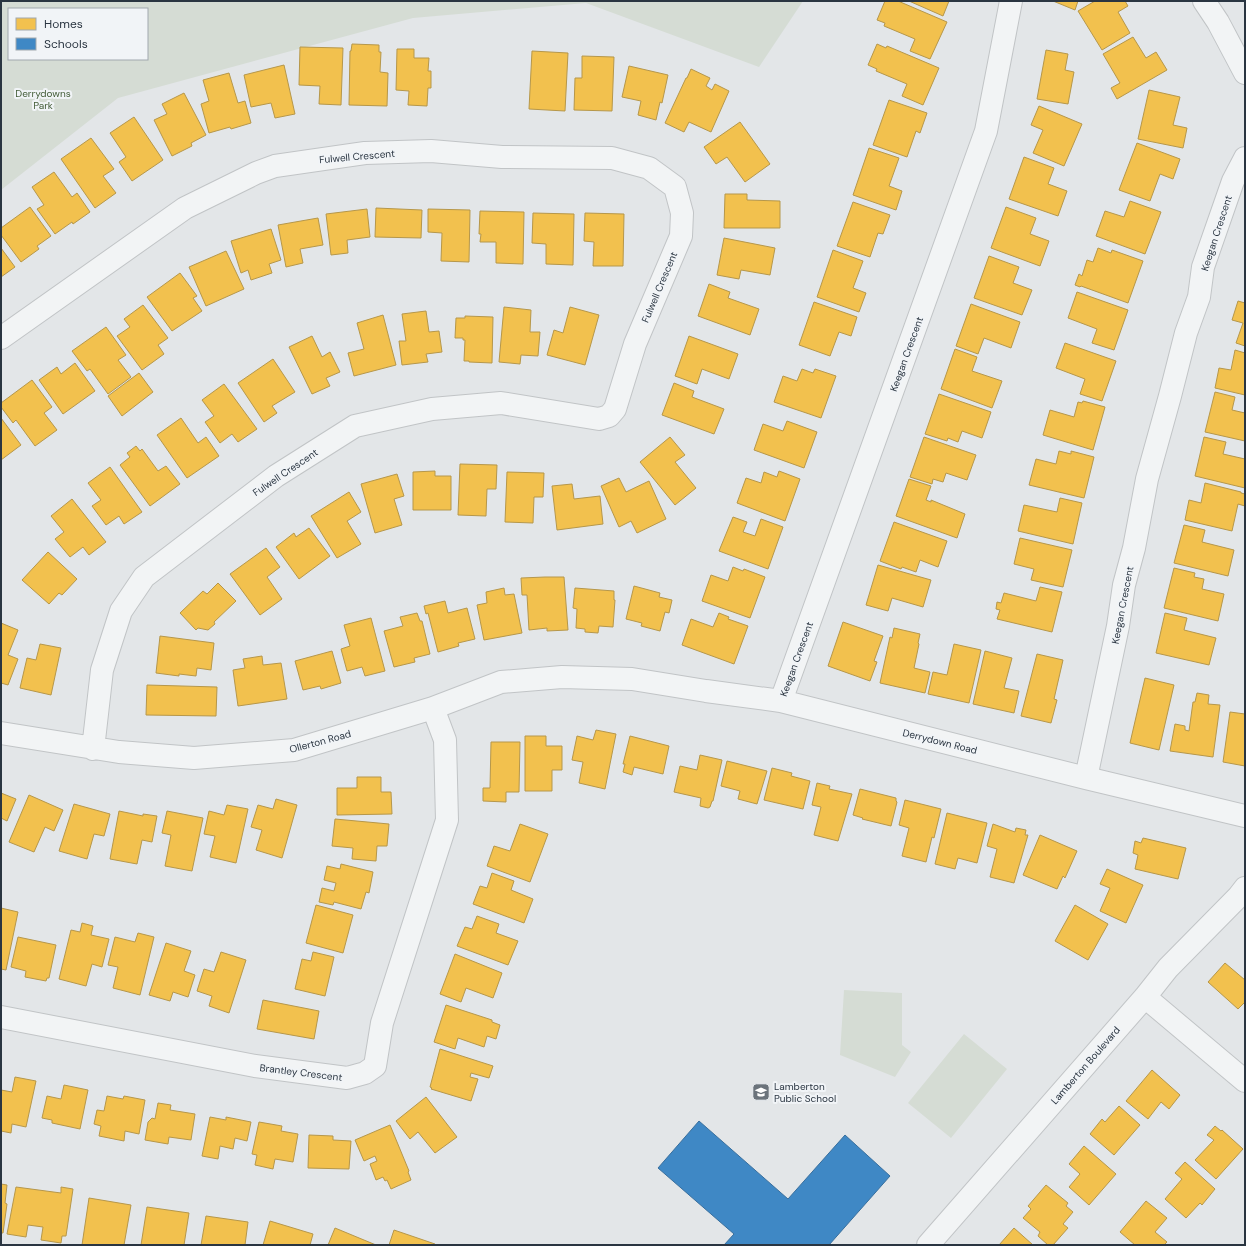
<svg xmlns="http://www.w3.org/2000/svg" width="1246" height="1246" viewBox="0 0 1246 1246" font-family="'DM Sans',sans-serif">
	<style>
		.green { fill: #d5dcd4; fill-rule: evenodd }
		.homes { fill: #f2c14e; stroke: #b6974a }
		.schools { fill: #3f88c5; stroke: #396f9d }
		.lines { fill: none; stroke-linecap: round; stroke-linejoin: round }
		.minor-casing { stroke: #c1c4c6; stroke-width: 24 }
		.minor { stroke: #f2f4f5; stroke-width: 22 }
		.labels { text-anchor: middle; stroke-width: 4; stroke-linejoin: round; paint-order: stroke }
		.park-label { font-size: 10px; fill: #435d38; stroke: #f1f4f7 }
		.street-label { font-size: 10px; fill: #2a3541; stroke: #f1f4f7 }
		.poi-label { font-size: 10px; fill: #2a3541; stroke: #f1f4f7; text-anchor: start }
	</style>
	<rect width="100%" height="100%" fill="#e3e6e8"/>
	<path class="green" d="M1 1H803L759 67 586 3 413 18 118 98 1 190ZM9 9H147V59H9Z
		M844 990 902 993V1045L911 1052 895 1077 840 1055Z
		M964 1034 1007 1069 951 1138 908 1103Z"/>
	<path class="homes" d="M885 1H898L947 22 930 59 910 51 915 39 884 26 885 23 877 20Z
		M909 1H949L943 16Z
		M1053 1H1078L1075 10Z
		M1095 1H1125L1128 6 1118 12 1130 33 1102 50 1078 11Z
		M1133 37 1146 58 1156 52 1167 70 1117 99 1111 88 1120 83 1103 54Z
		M352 44 379 45V52H381L380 72 388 73 387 106 349 105 350 51H351Z
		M877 44 886 48 887 46 939 68 923 105 902 96 907 84 876 71 877 69 868 65Z
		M300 47 343 48 341 105 319 104 320 86 299 85Z
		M397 49H414V58H429L428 71H431V88H428L427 106 408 105 409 91 396 90Z
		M1046 50 1068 54 1065 70 1074 72 1068 104 1037 99Z
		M532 51 568 53 565 111 529 109Z
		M582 56 614 57 612 111 574 110 575 78H582Z
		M284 65 295 114 275 118 271 103 251 107 244 75Z
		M629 66 668 75 662 103 660 102 656 120 638 115 641 101 622 97Z
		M691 69 710 78 706 86 712 90 715 84 729 91 711 132 689 122 684 132 665 123 686 78H687Z
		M229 73 238 103 245 101 251 123 231 129 230 127 209 133 201 104 209 101 203 80Z
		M1149 90 1180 97 1173 125 1187 128 1183 148 1138 139Z
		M184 93 206 135 191 143 192 146 172 156 154 120 167 114 162 104Z
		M889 100 927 113 920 133 916 131 907 157 873 145Z
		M1039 106 1082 124 1064 166 1033 153 1043 130 1031 125Z
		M134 117 163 160 132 181 119 162 126 157 110 133Z
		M740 122 770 164 745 182 727 157 716 164 704 147Z
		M91 138 114 169 103 176 116 193 95 208 61 159Z
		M1137 143 1180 159 1173 179 1160 174 1150 201 1119 190Z
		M869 148 899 158 889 186 902 191 896 210 853 195Z
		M1024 157 1054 168 1048 184 1067 191 1058 216 1009 199Z
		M54 172 72 197 77 193 90 212 73 224 72 222 55 234 37 209 44 205 32 187Z
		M725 194H747V200L780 201V228H724Z
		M1130 201 1161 212 1145 254 1096 236 1105 211 1124 217Z
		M853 202 890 215 883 234 878 233 870 257 837 246Z
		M30 207 51 236 37 246 39 249 21 262 1 235V228Z
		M1006 207 1036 218 1030 234 1049 241 1040 266 991 248Z
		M376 208 422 210 421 238 375 237Z
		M367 209 370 237 347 240 348 253 331 255 326 214Z
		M428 209 470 210 469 262 441 261 442 233 428 232Z
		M480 211 524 212 523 264 496 263V242H480L481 234H479Z
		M533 213 574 214 573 265 546 264V244L532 243Z
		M585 213 624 214 623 266H593L594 242 584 241Z
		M318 218 323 245 300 249 303 263 286 267 278 225Z
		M271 229 281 260 269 264 272 273 251 280 248 270 241 273 231 241Z
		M724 238 775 248 770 275 741 270 739 279 717 275Z
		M1 248 15 267 1 277Z
		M1098 248 1111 253 1112 250 1143 261 1128 303 1081 286 1080 287 1075 285 1079 274 1082 276 1087 260 1093 262Z
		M833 250 863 261 853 288 866 293 859 312 817 297Z
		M226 251 244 289 206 306 189 267Z
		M989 256 1019 267 1013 283 1032 290 1022 315 974 298Z
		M180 273 197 296 193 298 202 311 172 331 147 297Z
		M709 284 730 292 728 298 759 309 750 335 698 316Z
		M1077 292 1128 310 1114 350 1092 343 1097 329 1068 318Z
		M1238 301 1245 303V346L1236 343 1243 323 1232 320Z
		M814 302 857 317 851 336 839 332 830 356 799 345Z
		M971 304 1020 322 1011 348 984 338 978 354 956 346Z
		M143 305 168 338 158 345 164 354 142 370 117 336 130 327 124 319Z
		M504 307 531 310 530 332H540L538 356 521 355 520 364 499 362Z
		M570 307 599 315 585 365 547 355 554 330 563 333Z
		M426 311 429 332 439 331 442 352 426 354 428 362 402 365 399 341H406L402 314Z
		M383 315 396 365 354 376 348 353 364 349 357 323Z
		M465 316 493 317 492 363 469 362V361H464L465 340H463V338H455L456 318H465Z
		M106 327 126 355 118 360 131 377 108 394 90 369 87 371 72 351Z
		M312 336 322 357 330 352 340 372 326 378 330 386 312 394 289 347Z
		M689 336 738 354 729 379 702 369 697 384 675 376Z
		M1065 343 1116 361 1102 401 1080 394 1085 379 1056 368Z
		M955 349 977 357 972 371 1002 381 992 408 941 389Z
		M1235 350 1245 353V395L1215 388 1219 368 1231 370Z
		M273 359 295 392 272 406 277 413 264 422 238 383Z
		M75 363 95 391 63 414 39 380 57 367 61 374Z
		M802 369 813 373 815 369 836 376 821 418 774 402 783 376 797 381Z
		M139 373 153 392 122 416 108 396Z
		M32 380 52 407 44 413 57 430 35 446 16 420 13 423 1 407V403Z
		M674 383 694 391 692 397 724 409 714 434 662 415Z
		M224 384 257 429 238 442 232 434 220 443 205 422 214 416 202 400Z
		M1215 392 1235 397 1232 410 1245 413V441L1205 432Z
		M939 394 991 412 982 438 962 431 958 442 948 438 947 441 925 434Z
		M1083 401 1105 407 1093 450 1043 435 1050 410 1074 417 1078 402 1082 403Z
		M1 418 21 445 1 460Z
		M181 418 198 443 206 437 219 456 187 478 157 435Z
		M787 421 817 432 804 468 754 450 763 424 783 431Z
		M670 437 685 455 675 462 696 488 675 505 640 462Z
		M924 437 976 455 967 480 946 473 943 482 933 479 932 484 910 477Z
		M1204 437 1226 442 1223 454 1245 459V488L1195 476Z
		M136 446 140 451 142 449 158 471 166 466 180 484 150 506 120 465 130 457 127 453Z
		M1059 451 1071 454V451L1094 457 1084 498 1029 485 1036 459 1056 464Z
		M460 464 497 465 496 489H487L486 516 458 515Z
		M110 467 142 512 124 524 119 516 106 525 92 506 101 500 88 483Z
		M435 471V476H451V510H413V472Z
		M779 471 800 479 785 521 737 503 746 478 761 483 764 472 777 477Z
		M507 472 544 473 543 497H534L533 523 505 522Z
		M397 474 404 496 394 499 402 525 375 533 361 484Z
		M619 478 626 492 649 481 666 519 637 533 631 521 619 527 601 486Z
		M909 479 931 486 926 500 931 502V500L965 514 957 538 896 516Z
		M1205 483 1241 492V493L1245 494V506L1238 504 1232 531 1185 520 1189 500 1201 503Z
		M572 484 574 499 600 496 603 524 557 530 552 486Z
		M349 492 361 512 347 521 361 544 337 558 311 516Z
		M1060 498 1082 503 1073 544 1018 531 1024 505 1057 512Z
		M72 499 106 542 89 555 83 547 70 557 55 539 64 532 51 516Z
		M733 517 747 522 743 532 755 536 761 519 783 527 768 569 719 551Z
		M894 522 947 541 938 567 920 560 916 572 902 567 901 569 880 561Z
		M1184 525 1205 530 1202 542 1234 550 1228 576 1174 563Z
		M309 528 330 556 299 579 276 547 294 533 296 537Z
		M1020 538 1072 550 1063 587 1031 580 1034 569 1014 564Z
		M266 548 280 567 267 577 282 599 260 615 230 574Z
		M48 552 77 579 62 595 59 593 49 604 22 580Z
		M878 565 931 580 923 607 892 598 888 611 866 605Z
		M733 567 743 571 744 569 765 577 750 618 702 601 711 575 728 581Z
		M1174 568 1195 573 1194 577 1204 579 1202 589 1224 594 1218 621 1164 608Z
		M545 577H564L568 630 547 631V628L529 630 527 595H522L521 578Z
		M218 583 236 601 214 622 215 624 208 630 198 628 196 630 180 613 203 591 207 594Z
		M634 586 660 593 659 597 672 600 669 613 665 612 660 631 641 626 642 623 626 619Z
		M1040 587 1062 592 1052 632 997 619 1000 610 996 609 997 602 1001 603 1004 593 1036 601Z
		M504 588 505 595 514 594 522 633 484 640 477 605 487 603 486 592Z
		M575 588 614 591V600H615L613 627 599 626 598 633 585 632V629L576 628 577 609 573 608Z
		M445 601 448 613 467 608 475 639 458 643 459 646 438 652 428 613 426 614 424 606Z
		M417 613 420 621H422L430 654 414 658 415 662 394 667 384 631 403 626 400 617Z
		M719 613 729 617 728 619 748 626 734 664 682 645 691 619 713 627Z
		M1165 613 1187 618 1184 630 1216 638 1209 665 1156 653Z
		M371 618 385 671 365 676 362 667 347 671 341 649 350 646 344 625Z
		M843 622 883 636 874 661 877 662 870 681 828 666Z
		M1 623 18 630 8 655 18 659 8 685 1 683Z
		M894 628 920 634 918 643 919 644 914 668 930 672 925 693 880 683 890 637 892 638Z
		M160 636 214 643 211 670 197 668 196 676 179 674V676L156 673Z
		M40 644 61 648 51 695 20 688 27 658 36 660Z
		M954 644 981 650 969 703 928 694 933 672 947 675Z
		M332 651 341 683 321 689 320 686 303 690 295 661Z
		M985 651 1012 658 1004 688 1019 691 1014 713 973 704Z
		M1037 654 1063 660 1054 699 1057 700 1051 723 1021 716Z
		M262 656 263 665 281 663 287 699 238 706 233 670 245 668 243 659Z
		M1145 678 1174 685 1159 750 1130 743Z
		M147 685 217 687 216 716 146 715Z
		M1197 693 1209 695 1208 704 1220 705 1213 757 1170 751 1175 724 1185 726V730L1189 731 1193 702H1195Z
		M1230 712 1245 714V766L1223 762Z
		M596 730 616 734 605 789 579 783 583 762 572 760 577 736 593 740Z
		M525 736H546V746H562V770H552V791H525Z
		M630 736 669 746 663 774 634 767 632 775 623 772 625 764H623Z
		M491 742H520L519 792H506V802L483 801V788H490Z
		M700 755 722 760 713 801H712L710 807 708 808 700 806 701 798 674 792 680 766 697 770Z
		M727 761 767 771 757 804 738 799 740 791 721 786Z
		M772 768 792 773 791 776 810 781 803 809 764 800Z
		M357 777H381V792H391L392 814 337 815V788H357Z
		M817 783 830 786 829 789 852 794 838 841 814 835 821 807 812 805Z
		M860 789 896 798V801L897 802 891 826 862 819 863 818 853 815Z
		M1 793 16 799 7 821 1 818Z
		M29 795 63 810 54 831 45 827 34 852 9 842Z
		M276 799 297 805 282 858 256 850 262 830 251 827 258 805 273 809Z
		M905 800 941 809 934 838 932 837 926 862 902 856 909 828 899 825Z
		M74 804 110 814 104 836 94 834 87 859 59 851Z
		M227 805 248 809 236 863 210 857 215 836 204 834 209 811 224 815Z
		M119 811 143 816V814L157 816 152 842 142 840 137 864 110 859Z
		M167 811 203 818 192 871 165 866 171 835 162 833Z
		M947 813 987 823 977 863 958 858 955 869 935 864Z
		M335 819 389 824 387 846H377L376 861 352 859 353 848 332 846Z
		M520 824 548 834 530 882 487 866 494 846 510 851Z
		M993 824 1015 832 1016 828 1026 830 1025 835H1028L1014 883 990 877 997 849 987 846Z
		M1040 835 1077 851 1065 878 1063 876 1057 889 1023 875Z
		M1143 838 1186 848 1178 879 1135 869 1138 855 1133 853 1135 841 1141 843Z
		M341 864 373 872 369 893 366 892 361 909 334 902 333 905 319 902 322 888 334 891 336 883 324 880 327 866 340 869Z
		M1107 869 1143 885 1126 923 1100 911 1110 888 1100 884Z
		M492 873 514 881 511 890 533 899 524 923 473 904 480 886 487 888Z
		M316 905 353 915 343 953 306 943Z
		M1075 905 1108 924 1088 960 1055 941Z
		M1 908 18 912 6 970 1 969Z
		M477 916 499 924 496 933 518 941 508 965 457 946 465 927 472 929Z
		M82 923 93 926 91 935 109 939 102 967 92 964 86 986 59 979 71 930 80 932Z
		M138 933 154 937 140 995 113 988 118 967 108 965 115 937 135 942Z
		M18 937 56 945 49 978H47L46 981 25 977 26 971 11 967Z
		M166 943 191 951 184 971 195 975 188 997 173 992 170 1001 149 995Z
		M221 952 246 960 229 1013 209 1006 212 996 197 991 204 969 214 972Z
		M313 952 334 957 325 996 295 989 302 959 311 961Z
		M455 954 502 973 493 998 466 988 461 1002 440 994Z
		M1225 963 1245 980V1002L1238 1009 1208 982Z
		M263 1000 319 1011 314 1039 257 1029Z
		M446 1005 492 1020V1022L500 1025 496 1039 487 1036 484 1047 458 1038 455 1049 434 1042Z
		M440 1049 493 1066 489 1078 471 1073 470 1077 478 1079 471 1101 431 1089 432 1088 430 1087Z
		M1152 1070 1180 1095 1169 1109 1161 1102 1148 1119 1126 1101Z
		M15 1077 36 1081 26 1127 12 1124 11 1133 1 1131V1090L12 1092Z
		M64 1085 88 1090 80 1129 52 1123V1120L42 1118 47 1096 61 1099Z
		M107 1096 123 1099 124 1096 145 1100 139 1134 125 1131 124 1141 99 1136 101 1126 94 1124 97 1110 104 1111Z
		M426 1097 457 1137 435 1153 418 1132 410 1139 396 1121Z
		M158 1103 171 1105 170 1110 195 1114 191 1140 169 1137 168 1144 145 1140 148 1122 152 1118 155 1119Z
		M1119 1106 1140 1125 1114 1155 1090 1134 1102 1119 1105 1122Z
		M210 1117 226 1120V1117L251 1122 247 1141 235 1138 233 1149 220 1146 218 1159 202 1156Z
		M259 1122 282 1126 281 1131 298 1134 293 1162 275 1159 273 1169 255 1165 257 1155 252 1154Z
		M390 1125 409 1171 408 1172 411 1180 391 1189 387 1180 385 1181 383 1177 376 1180 370 1164 377 1161 375 1156 364 1161 355 1140Z
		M1215 1126 1221 1131 1222 1130 1243 1149 1216 1179 1195 1160 1214 1140 1207 1135Z
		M309 1135 333 1136V1140L351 1141 349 1169 308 1168Z
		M1084 1146 1116 1174 1089 1205 1069 1187 1080 1174 1069 1164Z
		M1185 1162 1215 1189 1202 1205 1200 1203 1186 1218 1165 1199 1182 1179 1175 1173Z
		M1 1184 7 1185 5 1203 7 1204 3 1233H1Z
		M1046 1185 1068 1203 1066 1206 1073 1212 1063 1224 1068 1228 1053 1245H1048L1038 1236 1040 1232 1023 1218 1031 1209 1028 1206Z
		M16 1187 61 1193V1187L73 1189 66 1236H62L61 1243 41 1240 43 1227 28 1225 26 1237 7 1234Z
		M89 1198 131 1205 124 1245H82Z
		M1146 1201 1167 1218 1155 1232 1167 1242 1164 1245H1135L1120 1232Z
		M147 1207 189 1213 184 1245H141Z
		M206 1216 248 1222 245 1245H201Z
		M270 1221 313 1234 310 1245H263Z
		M335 1228 376 1245H328Z
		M1014 1228 1033 1245H999Z
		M394 1230 435 1244 434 1245H389Z"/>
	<path class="schools" d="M699 1121 788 1199 845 1135 890 1176 829 1245H724L734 1234 658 1168Z"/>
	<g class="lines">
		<defs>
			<path id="minor" d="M1204 1 1218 22 1245 73
				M1 338 185 208 256 173 275 166 365 153 431 151 502 157 612 158 649 168 675 187 682 213 681 236 635 344 615 409 609 416 599 419 501 403 432 409 355 426 276 476 144 577 121 611 102 670 93 749
				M781 701 986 131 1011 1
				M1 733 119 752 194 758 294 750 433 708 501 682 562 677 632 679 706 691 781 701 1086 778 1245 816
				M1086 778 1118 626 1124 585 1134 548 1147 479 1170 396 1186 333 1199 297 1203 267 1233 181 1245 158
				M1145 997 1245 1081
				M1 1017 255 1066 347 1078 365 1073 375 1066 382 1023 447 820 445 740 433 708
				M928 1245 1145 997 1168 968 1238 897 1245 888"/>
		</defs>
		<use href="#minor" class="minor-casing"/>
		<use href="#minor" class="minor"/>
	</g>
	<defs>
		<symbol id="school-square" viewBox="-11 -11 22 22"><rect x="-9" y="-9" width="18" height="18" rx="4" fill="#6b737b" stroke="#f1f4f7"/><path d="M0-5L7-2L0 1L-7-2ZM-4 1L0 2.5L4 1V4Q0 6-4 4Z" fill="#fff"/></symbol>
	</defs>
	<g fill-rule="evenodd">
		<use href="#school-square" x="751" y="1082" width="20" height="20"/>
	</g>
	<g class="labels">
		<g class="park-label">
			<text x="43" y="97">Derrydowns<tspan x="43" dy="12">Park</tspan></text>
		</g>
		<g class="street-label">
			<text transform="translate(357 156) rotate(-5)" y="4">Fulwell Crescent</text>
			<text transform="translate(1216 233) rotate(-72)" y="4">Keegan Crescent</text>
			<text transform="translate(659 287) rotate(-67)" y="4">Fulwell Crescent</text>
			<text transform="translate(906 354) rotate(-70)" y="4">Keegan Crescent</text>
			<text transform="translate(285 472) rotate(-34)" y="4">Fulwell Crescent</text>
			<text transform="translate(1122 605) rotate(-79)" y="4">Keegan Crescent</text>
			<text transform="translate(796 659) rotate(-70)" y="4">Keegan Crescent</text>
			<text transform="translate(320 741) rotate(-15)" y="4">Ollerton Road</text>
			<text transform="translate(940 741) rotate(14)" y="4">Derrydown Road</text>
			<text transform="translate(1085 1065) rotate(-49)" y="4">Lamberton Boulevard</text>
			<text transform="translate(301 1072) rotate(7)" y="4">Brantley Crescent</text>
		</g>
		<g class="poi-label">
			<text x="774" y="1090">Lamberton<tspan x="774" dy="12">Public School</tspan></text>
		</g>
	</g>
	<rect width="1246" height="1246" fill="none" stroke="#2a3541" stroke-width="4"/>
	<rect x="8" y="8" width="140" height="52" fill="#f1f4f7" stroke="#a1a8ae"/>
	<rect x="16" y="18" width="20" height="12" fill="#f2c14e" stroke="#a1a8ae"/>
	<text x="44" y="28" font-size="12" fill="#2a3541">Homes</text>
	<rect x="16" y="38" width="20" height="12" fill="#3f88c5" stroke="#a1a8ae"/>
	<text x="44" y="48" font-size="12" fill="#2a3541">Schools</text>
</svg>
